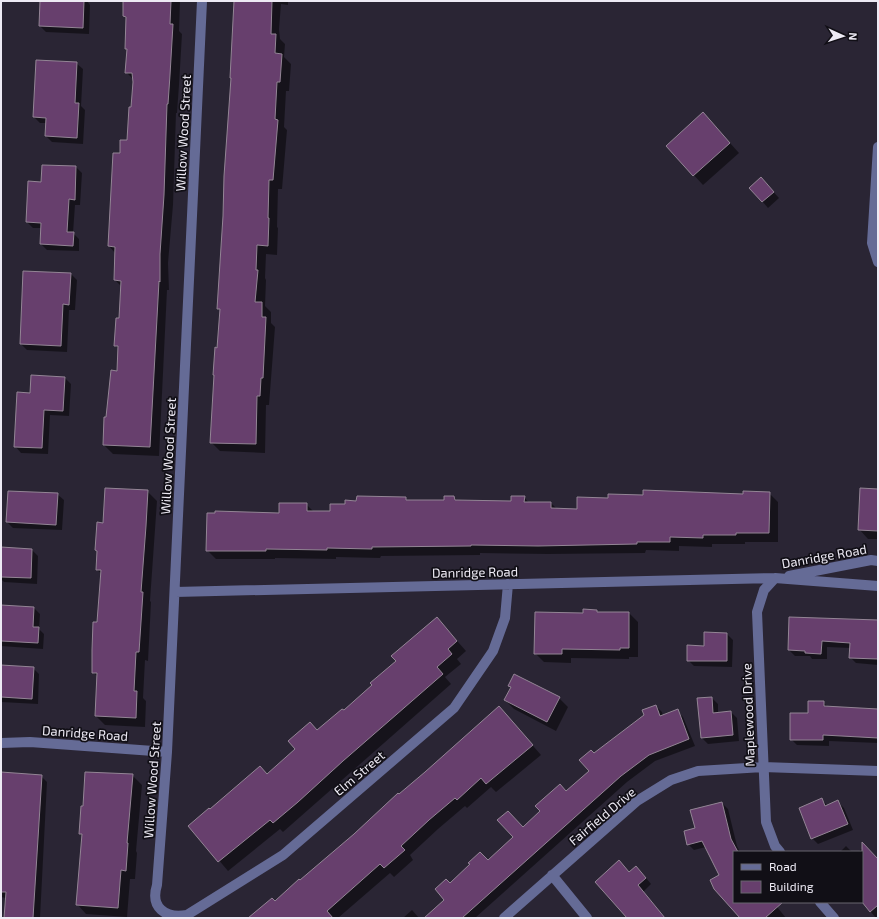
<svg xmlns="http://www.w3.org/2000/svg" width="879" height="919" viewBox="0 0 879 919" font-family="'Exo 2',sans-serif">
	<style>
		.shadow { fill: #0007 }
		.building { fill: #673f6d; stroke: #938595 }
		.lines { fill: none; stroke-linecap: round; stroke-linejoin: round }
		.minor { stroke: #656b96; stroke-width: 10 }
		.labels { text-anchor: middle; stroke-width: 3.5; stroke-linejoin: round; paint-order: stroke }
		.street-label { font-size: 13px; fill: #edeaf4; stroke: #110f16 }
	</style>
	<rect width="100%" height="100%" fill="#2a2534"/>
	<path class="shadow" d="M41 1H87L90 5 89 34 46 32 40 26Z
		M124 1H180L179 31 182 34 179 85 177 113H176L173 205 168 263 169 290H167L159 456 113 454 104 445 107 418 118 372 119 349 115 345 120 319 122 287 115 280V253L109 246 128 141 132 108 134 80 126 72 128 51 126 48 127 19 124 16Z
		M235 1H288V5L281 4 279 29 280 39 285 44 284 57 291 64 289 91H286L284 127 287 130 282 189H278L277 227 278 228 277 255 266 254 265 278 266 280 265 306 271 312V323L275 327 269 405H266L265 453 220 451 211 442 221 311 218 308 232 79Z
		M76 63 83 69 81 106 85 110 83 144 52 142 46 136 47 123H40L34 117Z
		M712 123 739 153 703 185 667 146Z
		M76 167 82 173 80 205H75L73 233 79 239V251L47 250 41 244 42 228H33L27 222Z
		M767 185 779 198 768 208 751 188Z
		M71 274 77 280 75 310H69L67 352 27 350 21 344Z
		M65 378 71 384 69 416 50 415 48 454 21 453 15 446 31 394Z
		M878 490V539H868L859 529Z
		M147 491 157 501 150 601 151 602 148 661 145 660 143 698 146 701 145 727 105 725 96 716 98 677 93 672 102 574 97 570 98 552 96 550 104 524Z
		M769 493 778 502V542H745V544H712V547L679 546V551L646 550 645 553 548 554 480 553V555L381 556 380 558 336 557V559L275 558V559H216L207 550 280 514 306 504 314 512H331L346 505 357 502 405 498 408 501H445L454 497 458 501 512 502 524 497 529 503H551L557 509 578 510 609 499 744 495Z
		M57 494 64 500 62 530 13 528 7 522Z
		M1 548 32 550 38 556 37 584 4 582 1 579Z
		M1 606 34 608 40 614 39 629 44 634 43 649 1 646Z
		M596 611 598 613H629L638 622V657H629V659L571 658V663L544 662 535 653 584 614Z
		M437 618 466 651 457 659 461 664 445 677 451 684 283 832 280 829 228 871 190 826 267 774 318 731 344 711 373 685Z
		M878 621V665L856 663 850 657 851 648 827 647V659H812L810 656H795L789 650Z
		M727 634 733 640 732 667 694 666 688 660Z
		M1 666 33 668 39 674 38 704 1 702Z
		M509 686 559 698 568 707 556 731 514 709 505 700 511 688Z
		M712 698 718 704V713L731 712 737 718 739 741 708 744 702 738Z
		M823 702 828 707 878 710V743L829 741V746L797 745 791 739 809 714Z
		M656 706 662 712 663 716 677 711 683 717 695 746 655 761 627 782 475 918H425L446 900 450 884 488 861 590 771 594 754Z
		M499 707 541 755 496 792 491 787 467 808 465 806 438 829 410 855 413 860 394 877 390 873 338 918H250L275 902 330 856Z
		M132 775 142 785 136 851 137 853 135 879H130L127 917 86 914 77 904 83 836 80 833Z
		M41 776 47 782 40 918H1L5 917 6 898 1 897V785Z
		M822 800 828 806 838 802 844 808 853 830 818 844 812 838Z
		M722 803 728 809 737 846 740 852H734V902H773L786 918H741L706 847 694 850 688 844 696 828Z
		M846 846 852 852H840Z
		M865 846 878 860V918H876L862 901V852H858Z
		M629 873H642L651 884 643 892 665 918H628Z
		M412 910 419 918H403Z"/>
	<path class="building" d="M40 1H84L83 28 39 26Z
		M123 1H171L170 24H173L170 75 168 104H167L164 195 160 254V282L159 281 150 447 103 445 104 417H106L111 370 117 371 118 346H114L116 318H119L121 281 114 280 115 247 108 246 113 153H120V140H127L129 107H131L133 82 132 73H125L127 49H125L126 17 123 16Z
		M234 1H272L271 34H276L275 53 282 54 280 82H277L275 119 278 120 273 180H269L268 218H269L268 246 257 245 256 270H258L255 302H262V317H266L263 378H261L260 396H257L256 444 210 443 214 375H213L215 347 217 348 220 309H217L223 216 224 176 231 78H230Z
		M36 60 77 62 75 103H79L77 138 45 136 46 118 33 117Z
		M703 112 730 143 693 176 666 146Z
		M42 165 76 166 75 200 69 199 67 232H74L73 246 40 244 41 223 26 222 28 181 41 182Z
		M761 177 774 192 762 202 749 188Z
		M23 271 71 273 69 305 63 304 61 346 20 344Z
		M31 375 65 377 63 411 44 410 42 448 14 447 17 392 30 393Z
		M105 488 148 490 146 526 141 592H143L139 652H136L134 691H137L136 718 95 716 97 673H92V650L93 622H97L101 570H96L97 551 95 550 97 522 103 523Z
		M860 488 878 489V531L858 530Z
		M643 490 743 494V491L770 492 769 533H736V535H703V538L670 537V542H637V544L538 546 471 545V546L372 547V549L327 548V550L266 549V551H206L207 513H215V511L279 513V503H307V511H330V504H345V500L356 501 357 496 406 497V500H444V496H454L455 500 511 501V496H525L524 502H551V508L577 509V497L608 498V494L643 495Z
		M8 491 58 493 56 525 6 522Z
		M1 547 32 549 31 578 1 577Z
		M1 605 34 607 33 627H39L38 643 1 641Z
		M583 609 597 610V612H629V648H620V650L562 649V654H534L535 612 583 613Z
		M437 617 457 641 448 649 452 654 437 667 443 674 343 761 298 802 273 823 270 820 218 862 188 826 209 808 210 809 260 766 267 774 295 749 288 741 310 722 317 730 342 709 344 710 372 685 370 683 396 661 391 656Z
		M789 617 878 620V659L849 658 850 643 822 641 821 654 805 653V651L788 650Z
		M704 632 727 633V661H687V645L704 646Z
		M1 665 34 667 32 699 1 697Z
		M514 674 560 697 547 722 504 700 511 687 508 686Z
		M712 697 713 713 731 711 733 735 701 738 697 698Z
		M808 701H824V706L878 709V738L823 735V740H790V713H808Z
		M656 705 660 716 678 709 689 739 649 755 621 776 462 918H424L444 900 435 889 446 879 450 883 470 864 468 863 480 852 488 860 513 837 497 820 508 811 523 827 540 811 535 806 560 784 566 791 589 771 579 760 591 750 594 753 644 715 642 710Z
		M499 706 533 745 486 784 481 778 457 800 455 798 429 820 401 846 405 850 384 868 380 864 327 911 333 918H248L272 898 275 901 299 879 300 880 354 834 398 793 399 794 425 772Z
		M1 772 42 775 33 918H4L6 892H1Z
		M85 772 133 774 127 843H128L126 871 121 870 118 908 76 905 82 834H79L81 806H83Z
		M822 798 825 806 838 800 848 824 811 839 799 808Z
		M722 802 731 839 738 852H734V902H783L765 918H740L714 889 710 880 719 875 702 841 687 845 684 831 695 828 690 810Z
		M862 842 878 859V905L870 912 862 902Z
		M619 860 629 872 636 866 646 878 638 885 665 918H627L595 882Z"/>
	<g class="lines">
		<path class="minor" d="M202 1 167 752 157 885C150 907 165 919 187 915L283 855 454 708 493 651 505 618 508 584
			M878 147 872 243 878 262
			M789 576 871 560 878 561
			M775 578 764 590 757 612 766 822 775 846 780 852
			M175 592 775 578 878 586
			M1 743 30 742 167 752
			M552 875 587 918
			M820 902 834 918
			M504 918 637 801 671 780 698 771 763 767 878 771"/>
	</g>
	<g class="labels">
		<g class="street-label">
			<text transform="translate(183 133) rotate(-87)" y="5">Willow Wood Street</text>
			<text transform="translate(168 456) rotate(-87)" y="5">Willow Wood Street</text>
			<text transform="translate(824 556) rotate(-10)" y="5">Danridge Road</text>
			<text transform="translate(475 572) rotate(-1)" y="5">Danridge Road</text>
			<text transform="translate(748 715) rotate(-92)" y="5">Maplewood Drive</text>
			<text transform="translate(85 733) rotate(4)" y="5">Danridge Road</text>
			<text transform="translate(359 773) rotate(-40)" y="5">Elm Street</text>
			<text transform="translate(152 780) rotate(-86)" y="5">Willow Wood Street</text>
			<text transform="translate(602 816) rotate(-40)" y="5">Fairfield Drive</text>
		</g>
	</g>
	<rect width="879" height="919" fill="none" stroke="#edeaf4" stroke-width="4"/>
	<rect x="733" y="851" width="130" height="52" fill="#110f16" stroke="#69676f"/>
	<rect x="741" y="864" width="20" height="6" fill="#656b96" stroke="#69676f"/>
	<text x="769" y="871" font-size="12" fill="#edeaf4">Road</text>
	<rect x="741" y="881" width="20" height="12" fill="#673f6d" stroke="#69676f"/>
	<text x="769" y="891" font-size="12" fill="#edeaf4">Building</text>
	<g transform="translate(843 36) rotate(93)" stroke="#110f16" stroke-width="3" paint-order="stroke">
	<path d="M0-3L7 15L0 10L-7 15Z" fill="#edeaf4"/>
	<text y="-6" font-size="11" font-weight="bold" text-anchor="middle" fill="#edeaf4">N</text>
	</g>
</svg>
